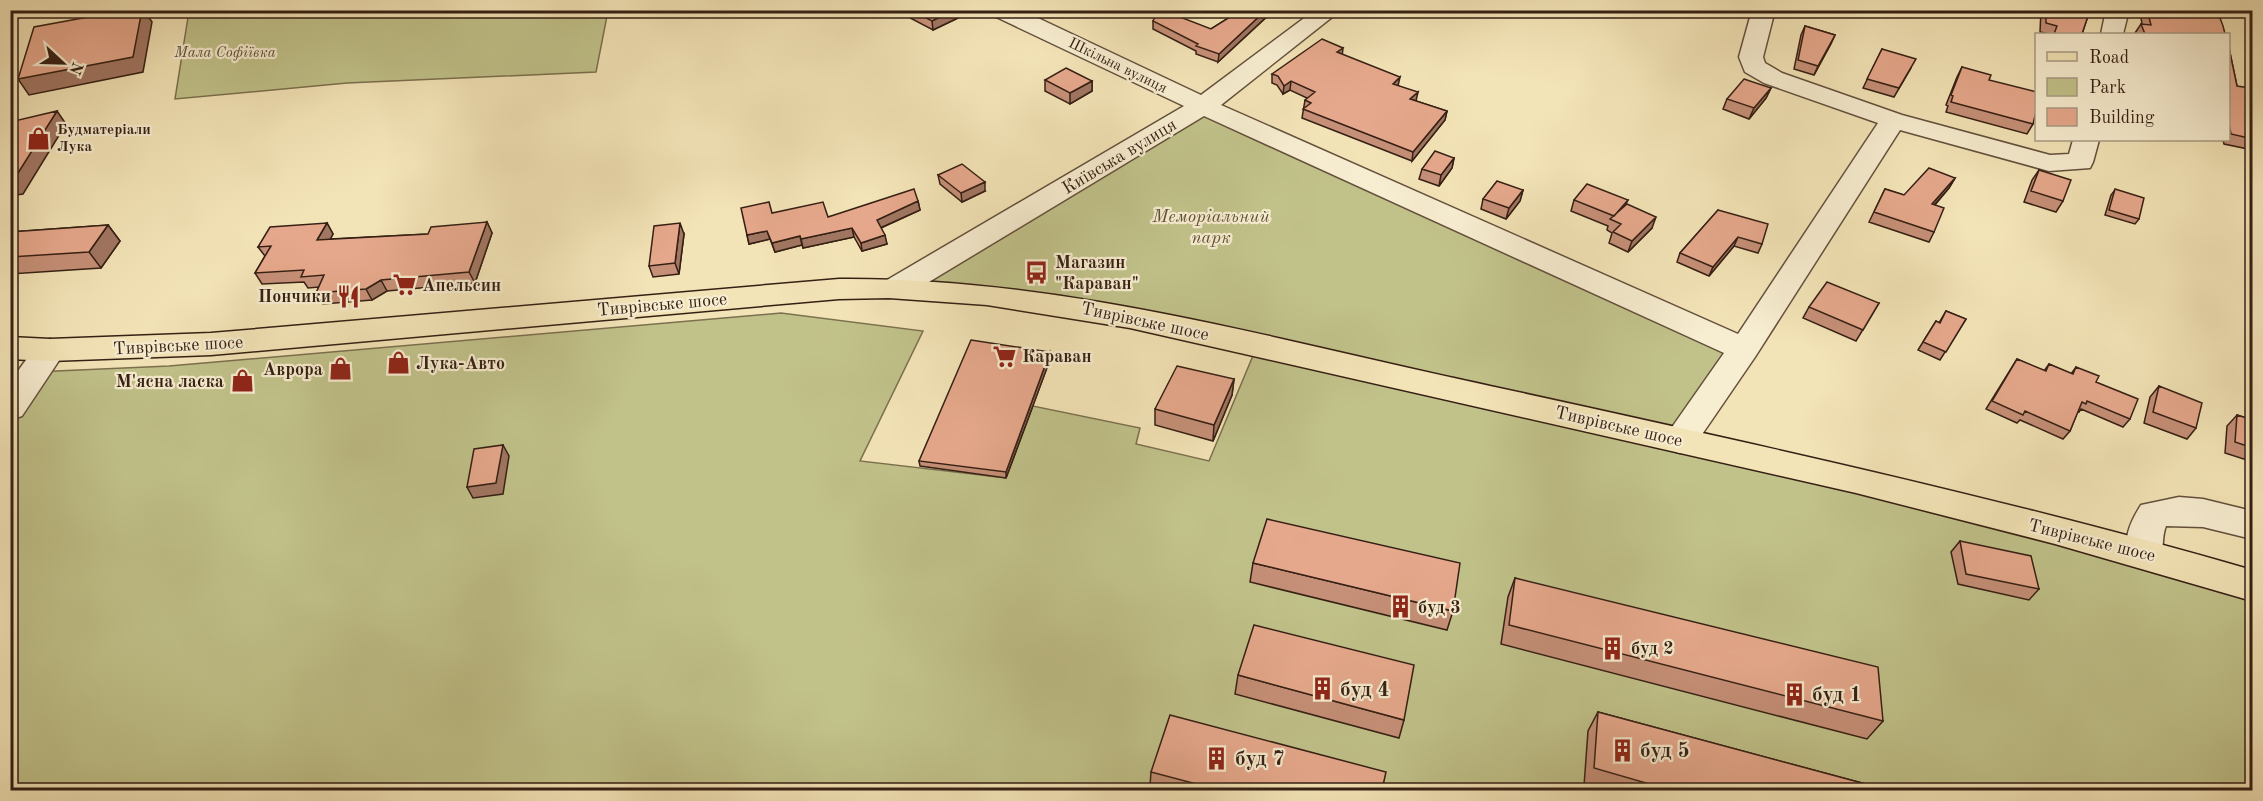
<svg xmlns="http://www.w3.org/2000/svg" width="2263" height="801" viewBox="0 0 2263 801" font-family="'Old Standard TT',serif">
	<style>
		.green { fill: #c1c28a; stroke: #7b704f; stroke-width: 1.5 }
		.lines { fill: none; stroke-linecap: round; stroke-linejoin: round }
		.minor-casing { stroke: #64503d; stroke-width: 3 }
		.major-casing { stroke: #351f14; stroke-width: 3 }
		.minor { fill: #f7edd0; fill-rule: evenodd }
		.major { fill: #f3e4b7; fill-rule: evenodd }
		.wall { fill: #c69078; stroke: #351f14; stroke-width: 1.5 }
		.shaded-wall { fill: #a17662; stroke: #351f14; stroke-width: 1.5 }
		.building { fill: #e6a88c; stroke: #351f14; stroke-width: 1.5 }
		.labels { text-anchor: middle; stroke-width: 4.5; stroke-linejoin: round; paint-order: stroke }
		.far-park-label { font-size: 15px; font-style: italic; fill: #5f5037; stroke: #f7edd0 }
		.far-street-label { font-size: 15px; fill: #351f14; stroke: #f7edd0 }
		.far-poi-label { font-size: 15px; font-weight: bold; fill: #351f14; stroke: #f7edd0; text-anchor: start }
		.street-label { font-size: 18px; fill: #351f14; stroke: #f7edd0 }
		.park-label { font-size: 18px; font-style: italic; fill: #5f5037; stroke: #f7edd0 }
		.poi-label { font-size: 18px; font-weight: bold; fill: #351f14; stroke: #f7edd0; text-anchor: start }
		.near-poi-label { font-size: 21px; font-weight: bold; fill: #351f14; stroke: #f7edd0; text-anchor: start }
	</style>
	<rect width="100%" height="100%" fill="#f3e4b7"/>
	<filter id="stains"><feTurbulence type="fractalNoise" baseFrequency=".00333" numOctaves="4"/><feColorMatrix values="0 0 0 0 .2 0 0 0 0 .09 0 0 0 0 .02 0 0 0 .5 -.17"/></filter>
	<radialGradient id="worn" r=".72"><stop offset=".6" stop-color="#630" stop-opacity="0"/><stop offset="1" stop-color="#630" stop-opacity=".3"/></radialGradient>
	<path class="green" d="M189 11V10L608 11 596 72 347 83 175 99Z
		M1203 106 1744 349 1681 439 2145 553 2252 586V790H11V408L34 372 169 366 781 313 923 331 860 461 1006 478 1033 406 1140 428 1136 444 1209 461 1257 346 898 287Z"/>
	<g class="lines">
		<defs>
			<path id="minor" d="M989 10H1021L1201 95 1315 10H1341L1221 105 1738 334 1878 123 1764 83 1745 72 1739 57 1752 10H1775L1763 57 1765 63 1782 73 1902 115 2050 155 2069 154 2073 140H2099L2093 162 2090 168 2049 171 1900 130 1755 357 1692 449 1680 453 1668 449 1663 440 1724 353 1204 116 909 294 898 297 887 294 883 287 887 280 1184 106 992 15Z
				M2106 10H2129L2123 34H2101Z
				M50 339 61 342 66 350 22 416 10 420V382L39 342Z
				M2179 497 2203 499 2252 511V539L2203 527 2166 526C2161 538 2165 550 2158 563L2145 568 2132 563C2121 542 2129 524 2141 505Z"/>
			<path id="major" d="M839 279C1048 277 1251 333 1454 378 1722 437 1989 494 2252 570V601L2055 544 1856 493 1130 328 987 305 889 298 839 299 211 355 50 361 10 359V337L50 339 211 333Z"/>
		</defs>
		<use href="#minor" class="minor-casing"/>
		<use href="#major" class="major-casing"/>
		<use href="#minor" class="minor"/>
		<use href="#major" class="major"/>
	</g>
	<path class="wall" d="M895 10H959L960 17 933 30Z
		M1241 10H1274L1218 62 1196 54V51L1153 29V21L1211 29Z
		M2041 10H2090L2082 34H2050L2040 32Z
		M2143 10H2217L2225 34H2136L2135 33 2141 24H2142L2141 18Z
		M1805 26 1835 35 1814 75 1794 69 1801 35Z
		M2229 48 2237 86 2253 98V150L2224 144 2223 140H2229Z
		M1882 49 1911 68 1894 97 1863 88Z
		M1342 55 1399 86 1416 101 1447 111 1445 120 1412 161 1302 118 1305 100 1307 98 1290 90 1283 94 1277 85 1272 83V74Z
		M1962 67 1989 80 2033 124 2027 134 1946 112 1948 106 1946 105 1957 77Z
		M1045 80 1092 81V91L1070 104 1045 91Z
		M1771 88 1766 98 1749 119 1723 109 1727 99Z
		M1454 158 1452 168 1439 186 1419 179 1422 169Z
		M2039 170 2063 201 2056 212 2024 202 2032 180Z
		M938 175 985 191 962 202 940 184Z
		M1955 178 1949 188 1935 205 1934 232 1929 242 1869 222 1885 189 1904 195Z
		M1523 190 1520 201 1506 219 1481 209 1483 199Z
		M2115 190 2139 219 2135 224 2105 215 2111 195Z
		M1574 200H1628L1626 204 1652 228 1628 252 1609 243 1612 233 1607 230 1608 226 1571 211Z
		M918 201 920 210 881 228 887 244 862 251 854 237 803 248 802 245 775 252 770 239 749 244 747 235 772 213 828 217Z
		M1718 210 1762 244 1758 253 1734 246 1709 276 1677 262 1680 253Z
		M487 222 492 233 475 283 387 291 372 300 323 304 316 293 319 287 308 288 304 282 262 284 255 273 265 256 258 247 327 223 333 234 330 239 428 234Z
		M108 225 120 241 101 268 10 274V232Z
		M684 234 679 274 653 277 649 266Z
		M1879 303 1856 341 1803 318 1809 307Z
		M1946 311 1966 319 1940 360 1918 350 1936 321 1939 323Z
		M1050 352 1051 357 1006 478 920 466 919 461Z
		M2017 359 2044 371 2049 364 2071 374 2076 367 2096 382 2130 419 2123 427 2081 409 2079 412 2078 411 2070 431 2063 439 2020 420 2017 423 1986 409Z
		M1234 379 1232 395 1213 441 1155 425V409Z
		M2159 386 2196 428 2187 439 2144 423 2150 397Z
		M2237 415 2253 420V462L2225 453 2227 426Z
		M1960 541 2039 589 2029 600 1958 584 1951 552Z
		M1253 563 1453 611 1447 630 1250 582Z
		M1515 578 1883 721 1867 739 1501 644 1508 597Z
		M1238 675 1404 720 1399 738 1235 694Z
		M1598 712 1888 790H1599L1584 786 1588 731Z
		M1151 772 1382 790H1167L1150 786Z"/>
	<path class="shaded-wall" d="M142 10H144L152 22 143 72 29 95 18 79Z
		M953 10H959L960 17 933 30 932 21Z
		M1266 10H1274L1218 62 1219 54Z
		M1835 35 1831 44 1814 75 1818 66Z
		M1343 48 1342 57 1337 52Z
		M1400 77 1398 86 1393 84Z
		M1092 81V91L1070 104V93Z
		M1291 81 1290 90 1283 94 1284 86Z
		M1771 88 1766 98 1749 119 1754 108Z
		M1418 92 1416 101 1410 99Z
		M57 111 66 124 23 194 10 196V182Z
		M1447 111 1445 120 1412 161 1413 152Z
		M1454 158 1452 168 1439 186 1441 175Z
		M1955 178 1949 188 1927 213 1932 204Z
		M985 182V191L962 202 961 193Z
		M1523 190 1520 201 1506 219 1509 208Z
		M918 201 920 210 878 229 877 220Z
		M1656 217 1652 228 1628 252 1632 241Z
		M487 222 492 233 475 283 469 272Z
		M327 223 333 234 324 251 317 240Z
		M680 223 684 234 679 274 675 263Z
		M108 225 120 241 101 268 89 252Z
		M852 228 854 237 803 248 801 239Z
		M767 231 770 239 749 244 747 235Z
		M885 235 887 244 862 251 861 243Z
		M800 236 802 245 775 252 772 243Z
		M1738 237 1734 246 1709 276 1713 267Z
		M381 280 387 291 372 300 366 289Z
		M1050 352 1051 357 1006 478V472Z
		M1234 379 1232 395 1213 441 1214 425Z
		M503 445 509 456 503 494 473 498 467 487Z"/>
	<path class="building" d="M126 10H142L133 57 18 79 34 27Z
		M911 10H953L932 21Z
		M1158 10H1162L1211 29 1241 10H1266L1219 54 1196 46 1198 44 1153 21Z
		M2046 10H2090L2082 34H2054L2057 26 2046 23Z
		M2147 10H2217L2223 26 2225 34H2145L2141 24 2151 25Z
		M1805 26 1835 35 1818 66 1798 60Z
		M1322 39 1343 48 1337 52 1400 77 1393 84 1418 92 1410 99 1447 111 1413 152 1303 109 1311 103 1305 100 1315 92 1291 81 1284 86 1278 76 1272 74Z
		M2229 48 2237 86 2250 88 2253 98V139L2231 134 2229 124Z
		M1882 49 1916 59 1899 88 1867 79Z
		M1962 67 1991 75 1989 80 2037 92V108L2033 124 1951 102 1953 96 1951 95Z
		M1066 68 1092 81 1070 93 1045 80Z
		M1744 79 1771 88 1754 108 1727 99Z
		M57 111 13 181 10 182V122Z
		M1435 151 1454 158 1441 175 1422 169Z
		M962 164 985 182 961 193 938 175Z
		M1929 168 1955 178 1932 204 1944 208 1934 232 1874 212 1885 189 1904 195Z
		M2039 170 2071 180 2063 201 2031 191Z
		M1497 181 1523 190 1509 208 1483 199Z
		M1587 184 1628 200 1614 216 1574 200Z
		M914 189 918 201 877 220 885 235 861 243 852 228 801 239 800 236 772 243 767 231 747 235 741 208 769 202 772 213 823 202 828 217Z
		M2115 189 2144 198 2139 219 2109 210Z
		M1627 204 1656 217 1632 241 1613 232 1621 224 1610 219Z
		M1718 210 1768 224 1762 244 1738 237 1713 267 1680 253Z
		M487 222 469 272 381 280 366 289 316 293 324 275 301 277 304 270 255 273 271 246 258 247 270 227 327 223 317 240 428 234 431 227Z
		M680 223 675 263 649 266 654 226Z
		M108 225 89 252 10 257V232Z
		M1827 282 1879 303 1863 330 1809 307Z
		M1946 311 1966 319 1946 352 1923 342 1936 321 1940 323Z
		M971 340 1050 352 1006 472 919 461Z
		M2017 359 2046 371 2049 364 2073 374 2076 367 2099 376 2096 382 2138 399 2130 419 2087 401 2086 404 2082 402 2070 431 2025 411 2023 415 1992 401Z
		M1177 366 1234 379 1214 425 1155 409Z
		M2159 386 2202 403 2196 428 2153 412Z
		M2237 415 2253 420V448L2235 442Z
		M503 445 496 483 467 487 474 449Z
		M1267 519 1460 563 1453 611 1253 563Z
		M1960 541 2031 556 2039 589 1966 574Z
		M1515 578 1878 667 1883 721 1509 625Z
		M1254 625 1414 665 1404 720 1238 675Z
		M1598 712 1888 790H1670L1594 768Z
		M1170 715 1386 772 1382 790H1219L1151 772Z"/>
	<defs>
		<symbol id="shop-bare" viewBox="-9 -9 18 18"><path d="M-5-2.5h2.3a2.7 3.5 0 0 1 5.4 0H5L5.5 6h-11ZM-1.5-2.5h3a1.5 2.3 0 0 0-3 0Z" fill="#8f2418" stroke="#f7edd0" stroke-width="2.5" paint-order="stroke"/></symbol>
		<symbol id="bus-bare" viewBox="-9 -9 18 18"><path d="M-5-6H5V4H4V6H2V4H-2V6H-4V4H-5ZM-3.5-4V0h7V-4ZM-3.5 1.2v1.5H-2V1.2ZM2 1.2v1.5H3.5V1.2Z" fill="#8f2418" stroke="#f7edd0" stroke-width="2.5" paint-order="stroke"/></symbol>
		<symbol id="supermarket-bare" viewBox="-9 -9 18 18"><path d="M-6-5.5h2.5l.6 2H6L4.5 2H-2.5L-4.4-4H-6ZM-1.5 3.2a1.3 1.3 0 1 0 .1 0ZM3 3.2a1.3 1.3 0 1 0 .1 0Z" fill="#8f2418" stroke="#f7edd0" stroke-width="2.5" paint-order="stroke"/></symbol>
		<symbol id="restaurant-bare" viewBox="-9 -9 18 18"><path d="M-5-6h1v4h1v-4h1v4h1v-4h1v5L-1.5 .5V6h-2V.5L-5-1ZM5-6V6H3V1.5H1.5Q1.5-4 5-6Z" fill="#8f2418" stroke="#f7edd0" stroke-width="2.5" paint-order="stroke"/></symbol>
		<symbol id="building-bare" viewBox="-9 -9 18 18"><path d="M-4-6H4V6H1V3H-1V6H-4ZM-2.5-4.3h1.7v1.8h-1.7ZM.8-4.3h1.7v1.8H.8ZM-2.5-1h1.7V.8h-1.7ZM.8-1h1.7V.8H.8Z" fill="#8f2418" stroke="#f7edd0" stroke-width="2.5" paint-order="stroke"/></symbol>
	</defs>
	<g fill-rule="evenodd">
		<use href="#shop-bare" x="22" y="122" width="33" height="33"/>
		<use href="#bus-bare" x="1020" y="256" width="33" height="33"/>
		<use href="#supermarket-bare" x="388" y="268" width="33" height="33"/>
		<use href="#restaurant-bare" x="332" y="280" width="33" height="33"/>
		<use href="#supermarket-bare" x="988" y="340" width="33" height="33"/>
		<use href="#shop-bare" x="382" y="346" width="33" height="33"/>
		<use href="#shop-bare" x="324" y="352" width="33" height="33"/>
		<use href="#shop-bare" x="226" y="364" width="33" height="33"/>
		<use href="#building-bare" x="1384" y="590" width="33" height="33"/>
		<use href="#building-bare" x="1596" y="632" width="33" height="33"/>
		<use href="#building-bare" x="1306" y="672" width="33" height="33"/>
		<use href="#building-bare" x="1778" y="678" width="33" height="33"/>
		<use href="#building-bare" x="1606" y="734" width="33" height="33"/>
		<use href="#building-bare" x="1200" y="742" width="33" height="33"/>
	</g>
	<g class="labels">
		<g class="far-park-label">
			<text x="225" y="57">Мала Софіївка</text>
		</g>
		<g class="far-street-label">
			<text transform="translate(1118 65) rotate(26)" y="5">Шкільна вулиця</text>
		</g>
		<g class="far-poi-label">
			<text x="57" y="134">Будматеріали<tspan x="57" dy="17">Лука</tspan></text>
		</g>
		<g class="street-label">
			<text transform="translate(1119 156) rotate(-31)" y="6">Київська вулиця</text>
			<text transform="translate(662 304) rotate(-5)" y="6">Тиврівське шосе</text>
			<text transform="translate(1145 321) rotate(12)" y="6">Тиврівське шосе</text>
			<text transform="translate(178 345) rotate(-3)" y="6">Тиврівське шосе</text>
			<text transform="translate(1619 426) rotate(13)" y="6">Тиврівське шосе</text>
			<text transform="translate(2092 540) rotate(14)" y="6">Тиврівське шосе</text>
		</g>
		<g class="park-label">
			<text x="1211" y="222">Меморіальний<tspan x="1211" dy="21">парк</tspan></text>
		</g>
		<g class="poi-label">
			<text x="1055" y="268">Магазин<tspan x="1055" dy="21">"Караван"</tspan></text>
			<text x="422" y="291">Апельсин</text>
			<text x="331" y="302" text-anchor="end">Пончики</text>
			<text x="1022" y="362">Караван</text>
			<text x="416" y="369">Лука-Авто</text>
			<text x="323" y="375" text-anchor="end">Аврора</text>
			<text x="224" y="387" text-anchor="end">М'ясна ласка</text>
			<text x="1418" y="613">буд 3</text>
			<text x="1631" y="654">буд 2</text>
		</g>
		<g class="near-poi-label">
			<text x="1340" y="696">буд 4</text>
			<text x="1812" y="701">буд 1</text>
			<text x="1640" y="757">буд 5</text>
			<text x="1235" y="765">буд 7</text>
		</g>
	</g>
	<rect width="2263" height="801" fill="none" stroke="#f3e4b7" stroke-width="36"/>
	<rect x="12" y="12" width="2239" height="777" fill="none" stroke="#351f14" stroke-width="3"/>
	<rect x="18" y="18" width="2227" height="765" fill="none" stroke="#351f14" stroke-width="1.5"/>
	<rect x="2035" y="33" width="195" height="108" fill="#f7edd0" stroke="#a99b85" stroke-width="1.5"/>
	<rect x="2047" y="52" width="30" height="9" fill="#f3e4b7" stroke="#a99b85" stroke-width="1.5"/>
	<text x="2089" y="63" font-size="18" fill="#351f14">Road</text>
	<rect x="2047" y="78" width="30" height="18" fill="#c1c28a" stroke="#a99b85" stroke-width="1.5"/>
	<text x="2089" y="93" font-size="18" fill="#351f14">Park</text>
	<rect x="2047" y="108" width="30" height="18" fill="#e6a88c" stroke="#a99b85" stroke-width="1.5"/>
	<text x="2089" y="123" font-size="18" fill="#351f14">Building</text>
	<g transform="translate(63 63) rotate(112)" stroke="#f7edd0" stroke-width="4.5" paint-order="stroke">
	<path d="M0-4.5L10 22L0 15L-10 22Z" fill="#351f14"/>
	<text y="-9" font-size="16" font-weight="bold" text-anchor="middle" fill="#351f14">N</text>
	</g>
	<rect width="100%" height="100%" filter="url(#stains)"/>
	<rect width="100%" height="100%" fill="url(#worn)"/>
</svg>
